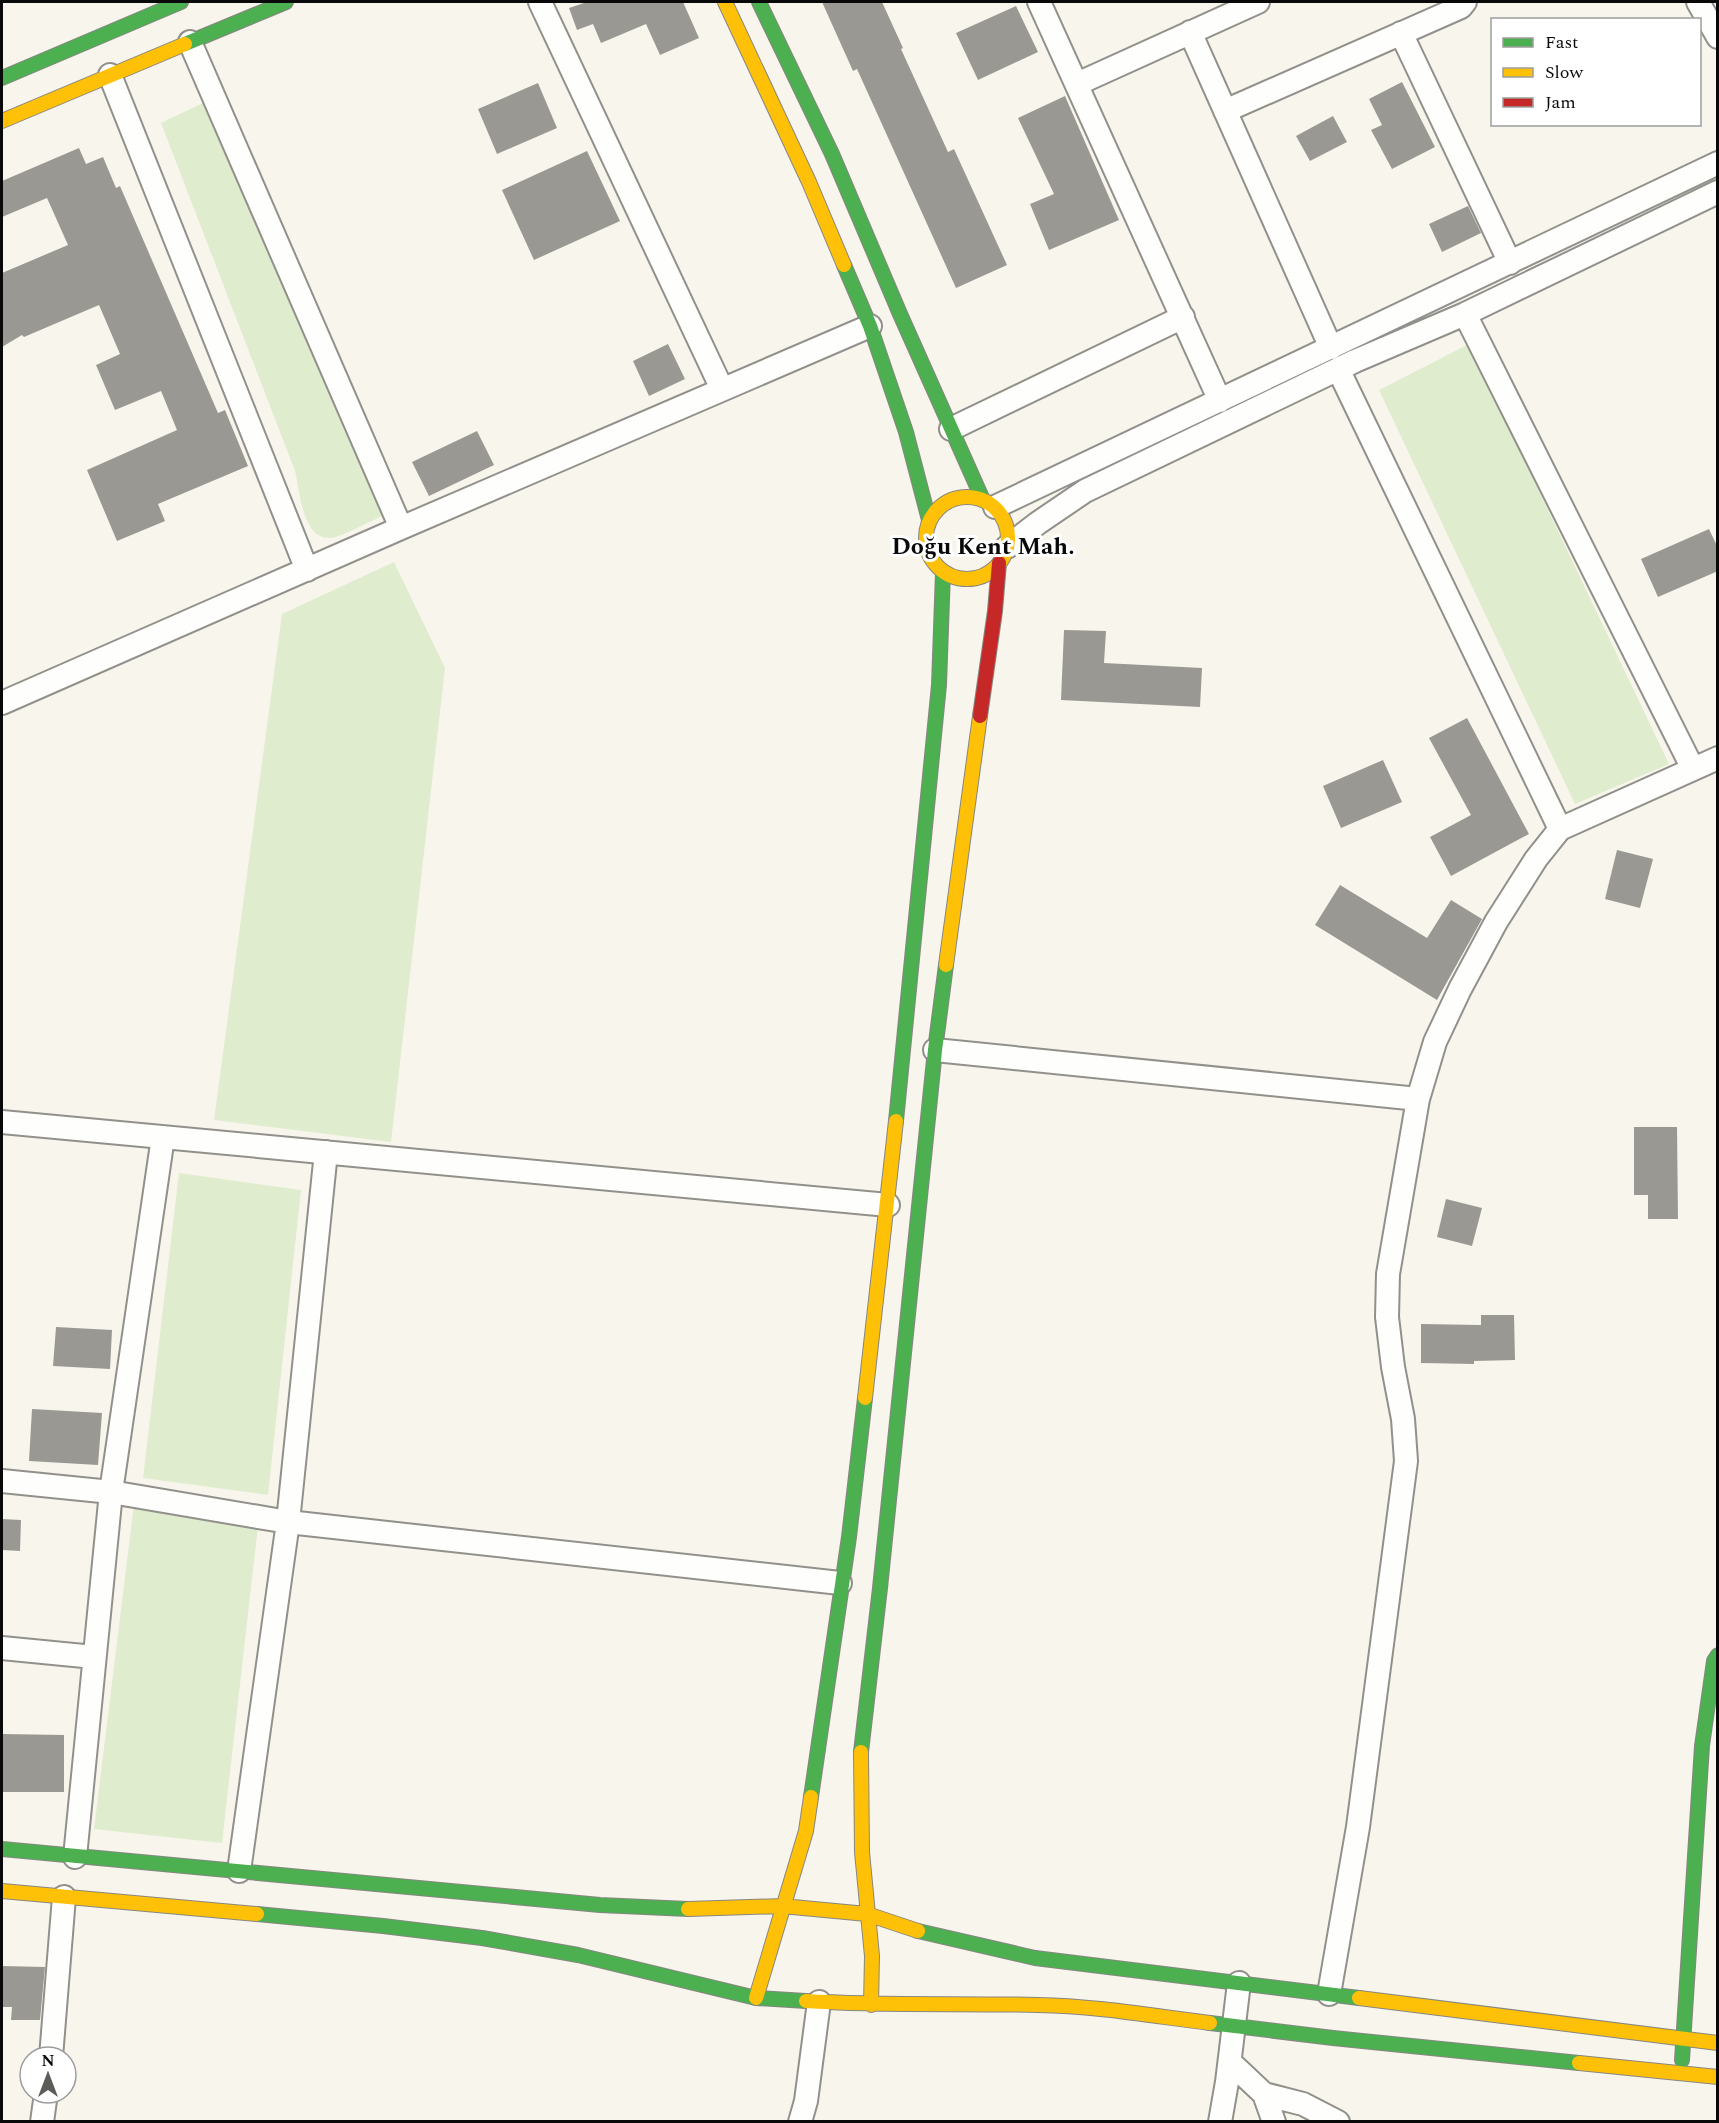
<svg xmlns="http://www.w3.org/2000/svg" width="1719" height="2123" viewBox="0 0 1719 2123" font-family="Spectral,serif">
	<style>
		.green { fill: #dfecce }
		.building { fill: #9a9893 }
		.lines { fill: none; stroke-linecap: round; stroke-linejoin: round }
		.street-casing { stroke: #91908b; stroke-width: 26 }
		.fast-casing { stroke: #878682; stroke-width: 16 }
		.slow-casing { stroke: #878682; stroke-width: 16 }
		.jam-casing { stroke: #878682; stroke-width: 16 }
		.street { stroke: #fefefc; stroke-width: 22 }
		.fast { stroke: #4caf50; stroke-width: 14 }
		.slow { stroke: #ffc107; stroke-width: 14 }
		.jam { stroke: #c62828; stroke-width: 14 }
		.labels { text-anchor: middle; stroke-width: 6; stroke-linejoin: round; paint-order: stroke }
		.district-label { font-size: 24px; font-weight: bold; fill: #090909; stroke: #fff }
	</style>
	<rect width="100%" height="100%" fill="#f8f6ec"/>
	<path class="green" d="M209 100 382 516C371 521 339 538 330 538 302 539 300 491 295 471L161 123Z
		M1469 344 1669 764 1575 804 1379 390Z
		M394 562 445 668 391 1142 214 1120 282 614Z
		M179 1173 301 1190 268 1495 143 1478Z
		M134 1504 258 1526 222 1843 94 1829Z"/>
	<path class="building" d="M587 2H683L699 38 660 55 646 24 601 43 593 24 577 30 569 8Z
		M822 2H882L903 48 901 49 948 152 954 149 1007 265 956 288 857 69 853 71Z
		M1016 6 1038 52 978 80 956 33Z
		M1402 82 1435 147 1392 169 1371 130 1382 125 1369 99Z
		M538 83 557 128 497 154 478 109Z
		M1065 96 1119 220 1049 250 1030 204 1054 194 1018 118Z
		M1333 116 1347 142 1310 161 1296 136Z
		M79 148 86 164 103 157 116 188 120 186 218 413 225 410 248 466 158 504 165 521 117 541 87 470 177 430 161 391 115 410 96 365 120 354 99 305 24 337 22 335 2 347V273L68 245 47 198 2 217V181Z
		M587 151 620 221 534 260 502 190Z
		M1468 206 1481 233 1442 252 1429 224Z
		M668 344 685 379 649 396 633 361Z
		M477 431 494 465 429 496 412 462Z
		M1709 529 1718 548V571L1658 597 1641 559Z
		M1064 630 1106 631 1104 663 1202 668 1200 707 1061 700Z
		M1467 718 1529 834 1451 876 1430 837 1471 815 1429 738Z
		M1383 760 1402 802 1341 828 1323 786Z
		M1617 850 1653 859 1640 908 1605 899Z
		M1340 885 1427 938 1451 900 1482 919 1437 1000 1315 925Z
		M1634 1127H1677L1678 1219H1648V1195H1634Z
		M1446 1199 1482 1208 1472 1246 1437 1237Z
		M1481 1315H1514L1515 1360 1474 1361V1364L1421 1363V1324L1481 1325Z
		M56 1327 112 1330 110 1369 53 1366Z
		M32 1409 102 1413 98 1465 29 1461Z
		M2 1519 21 1520 20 1551 2 1550Z
		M2 1734 64 1735V1792H2Z
		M2 1966 45 1967 40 2020H11L12 2007H2Z"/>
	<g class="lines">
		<defs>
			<path id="street" d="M540 2 722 389
				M1039 2 1220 401
				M1698 2 1718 37
				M1190 32 1331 348
				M1401 33 1510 263
				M190 42 401 528
				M110 75 307 570
				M1077 84 1258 2
				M1225 111 1461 7 1465 2
				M1465 314 1693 769
				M1338 369 1560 829
				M951 429 1183 317
				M995 507 1718 163
				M1007 547 1038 523 1085 491 1355 361 1465 314 1718 192
				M2 703 401 528 870 326
				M935 1050 1418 1099
				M2 1122 888 1205
				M2 1481 111 1492 288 1522 840 1583
				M2 1648 94 1657
				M75 1857 111 1492 163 1137
				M239 1871 288 1522 326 1152
				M1329 1994 1358 1827 1406 1461 1403 1419 1393 1367 1387 1317 1388 1274 1418 1099 1435 1042 1460 989 1496 922 1536 859 1560 829 1718 758
				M51 2057 64 1897
				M1230 2062 1264 2094 1274 2122
				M1264 2094 1303 2104 1338 2122
				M42 2122 46 2093
				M800 2122 806 2101 819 2002
				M1220 2122 1227 2082 1239 1983"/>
			<path id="fast" d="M759 2 832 154 900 314 983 500
				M185 44 286 2
				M2 78 181 2
				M844 265 870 326 906 432 929 520
				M896 1121 939 685 943 572
				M861 1752 880 1588 935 1050 946 965
				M811 1797 849 1537 865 1398
				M2 1849 600 1905 688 1909
				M257 1914 383 1926 482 1938 578 1955 756 1998 806 2001
				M918 1931 1035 1958 1359 1998
				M1210 2023 1333 2038 1579 2063
				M1682 2060 1702 1746 1714 1661 1718 1655"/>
			<path id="slow" d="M725 2 809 182 844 265
				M2 121 185 44
				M926 538a41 41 0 1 1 82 0a41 41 0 1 1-82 0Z
				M946 965 980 716
				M865 1398 896 1121
				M861 1752 862 1852 872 1956 871 2005
				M2 1891 257 1914
				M688 1909 782 1906 867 1914 918 1931
				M756 1998 806 1831 811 1797
				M1359 1998 1718 2043
				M806 2001C884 2006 961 2003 1038 2005 1096 2006 1153 2016 1210 2023
				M1579 2063 1718 2077"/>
			<path id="jam" d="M980 716 995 611 999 563"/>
		</defs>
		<use href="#street" class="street-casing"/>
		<use href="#fast" class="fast-casing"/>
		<use href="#slow" class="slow-casing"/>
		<use href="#jam" class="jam-casing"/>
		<use href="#street" class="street"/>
		<use href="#fast" class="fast"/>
		<use href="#slow" class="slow"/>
		<use href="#jam" class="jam"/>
	</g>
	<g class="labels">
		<g class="district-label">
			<text x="983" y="554">Doğu Kent Mah.</text>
		</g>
	</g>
	<rect width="1719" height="2123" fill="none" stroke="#090909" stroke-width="6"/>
	<rect x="1491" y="18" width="210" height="108" fill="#ffffff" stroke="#9d9d9d" stroke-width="1.5"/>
	<rect x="1503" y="38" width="30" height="9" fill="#4caf50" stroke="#9d9d9d" stroke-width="1.5"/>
	<text x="1545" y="48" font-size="18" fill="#090909">Fast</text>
	<rect x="1503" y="68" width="30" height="9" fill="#ffc107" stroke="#9d9d9d" stroke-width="1.5"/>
	<text x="1545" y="78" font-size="18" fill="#090909">Slow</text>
	<rect x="1503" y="98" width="30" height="9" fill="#c62828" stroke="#9d9d9d" stroke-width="1.5"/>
	<text x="1545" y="108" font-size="18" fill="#090909">Jam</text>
	<g transform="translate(48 2075)"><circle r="28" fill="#ffffff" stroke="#9d9d9d" stroke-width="1.5"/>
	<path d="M0-4.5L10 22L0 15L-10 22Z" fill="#5d5c58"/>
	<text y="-9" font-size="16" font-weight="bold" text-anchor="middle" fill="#090909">N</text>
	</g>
</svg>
